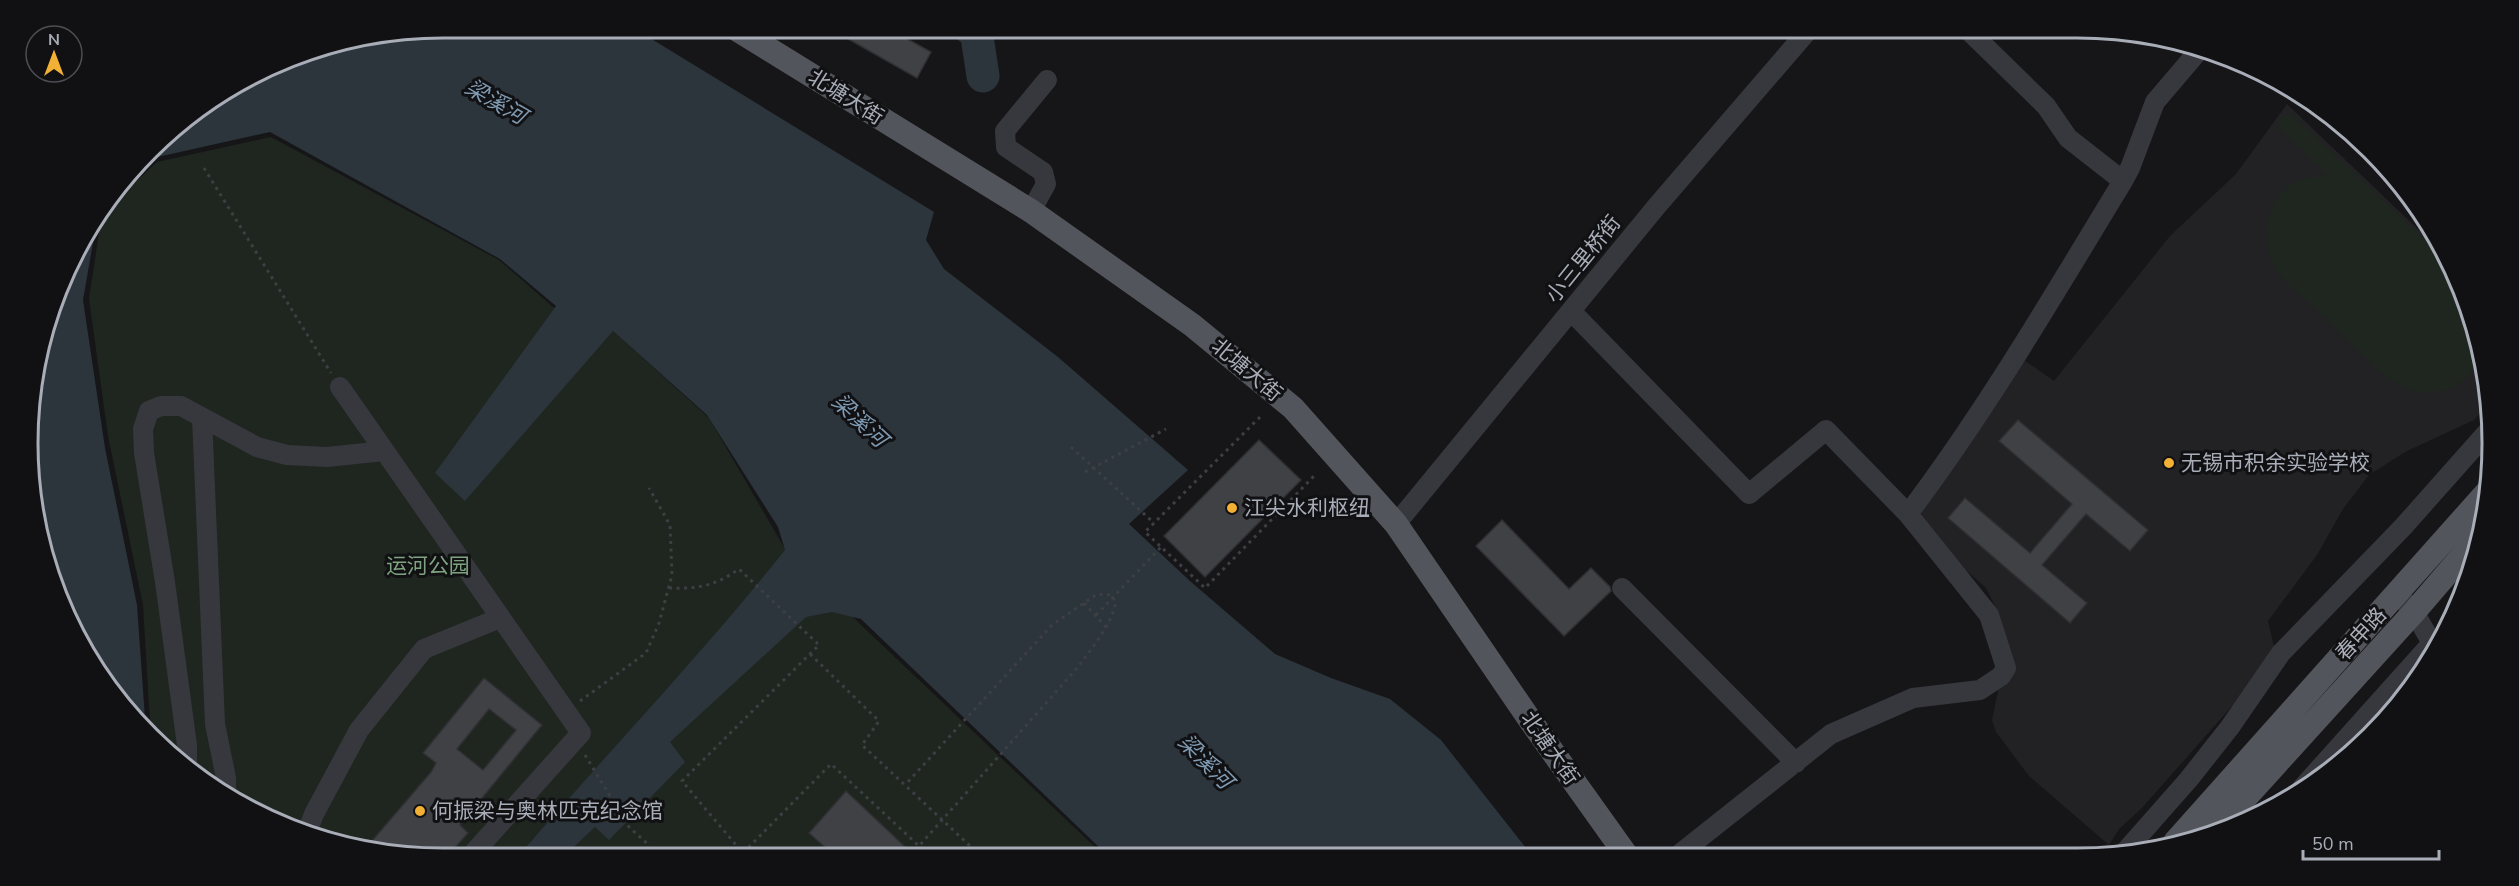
<svg xmlns="http://www.w3.org/2000/svg" width="2519" height="886" viewBox="0 0 2519 886" font-family="'Nunito Sans','Noto Sans SC',sans-serif">
	<style>
		.built { fill: #222225 }
		.green { fill: #1e261f }
		.water { fill: #2c353c }
		.lines { fill: none; stroke-linecap: round; stroke-linejoin: round }
		.river { stroke: #2c353c; stroke-width: 33 }
		.building { fill: #404145; stroke: #303034; stroke-width: 1.5; fill-rule: evenodd }
		.path { stroke: #3d3f44; stroke-width: 3; stroke-dasharray: 3 4.5; stroke-linecap: butt }
		.minor { stroke: #37383d; stroke-width: 20 }
		.major { stroke: #53555c; stroke-width: 24 }
		.poi-dot { fill: #f2b134; stroke: #111113; stroke-width: 2 }
		.labels { text-anchor: middle; stroke-width: 6; stroke-linejoin: round; paint-order: stroke }
		.street-label { font-size: 21px; fill: #a8adb8; stroke: #111113 }
		.poi-label { font-size: 21px; fill: #a8adb8; stroke: #111113; text-anchor: start }
		.park-label { font-size: 21px; fill: #7fa381; stroke: #111113 }
		.water-label { font-size: 22px; font-style: italic; fill: #7f9bb3; stroke: #111113 }
		.rim { fill: none; stroke: #a8adb8; stroke-width: 3 }
	</style>
	<rect width="100%" height="100%" fill="#161618"/>
	<path class="built" d="M2287 104 2445 255 2470 309 2488 388 2489 403 2474 420 2405 452 2369 475 2343 509 2317 555 2268 621 2274 646 2271 662 2141 809 2119 829 2109 845 2029 776 1996 732 1992 720 1999 686 1998 612 1986 588 1926 535 1920 509 2024 360 2054 381 2170 236 2236 174Z"/>
	<path class="green" d="M2289 112 2449 262 2470 309 2481 356 2477 366 2464 380 2448 390 2425 393 2405 388 2386 377C2362 354 2339 332 2316 309 2305 299 2292 289 2282 277 2260 251 2260 201 2293 184 2304 177 2316 177 2328 175L2276 125Z
		M271 137 499 260 553 307 613 331 709 418 785 549 859 623 1096 848 1110 858 443 859 336 845 212 789 151 739 143 605 108 436 89 299 102 213 157 162Z"/>
	<path class="water" d="M443 27H632L934 212 926 240 944 269 1058 357 1188 470 1129 524 1190 581 1275 654 1331 678 1390 699 1441 740 1533 857 1103 858V851L861 619 832 612 806 617 670 742 685 762 609 840 595 827 561 859H514L522 852C609 751 702 654 785 550L778 527 707 415 613 331 465 501 435 473 556 306 500 259 270 132 153 158 101 209 113 189 168 130 284 59 362 35Z
		M98 214 83 300 105 448 137 605 146 733 97 674 41 550 28 470 31 389 70 259Z"/>
	<g class="lines">
		<path class="river" d="M968 27 976 30 983 76"/>
	</g>
	<path class="building" d="M827 27H886L931 52 917 78Z
		M2018 420 2148 530 2130 551 2086 514 2042 565 2087 603 2070 623 1948 518 1965 498 2030 553 2072 504 1999 441Z
		M1259 440 1301 480 1205 577 1164 536Z
		M1502 520 1569 589 1591 568 1610 587 1611 591 1564 636 1476 546Z
		M484 678 542 725 460 825 468 833 445 859 365 849 431 772 436 763 423 753ZM489 709 516 730 483 770 457 749Z
		M846 791 917 858H837L809 833Z"/>
	<g class="lines">
		<path class="path" d="M204 168 331 373
			M1260 417 1145 532 1205 588 1314 476
			M1071 447 1154 523
			M1085 472 1166 429
			M669 588C698 589 715 586 739 569L819 645 682 781 747 858
			M1084 603 1106 627
			M1096 615 1162 546
			M810 654 879 721 862 745 983 858
			M580 701 646 653 659 623 672 575 670 525 649 488
			M585 755 629 827 650 846
			M738 858 831 764 919 846 1079 666C1093 646 1111 626 1116 602L1111 595 1097 594 1052 625 905 785"/>
		<path class="minor" d="M1965 27 2046 106 2068 138 2123 181
			M1031 211 1046 184 1043 172 1006 147 1005 131 1047 80
			M1571 311 1749 494 1826 430 1908 514C1988 408 2054 294 2123 181L2130 168 2155 102 2201 48
			M340 387 581 733 468 859
			M202 417 215 724 226 778V795
			M1396 524 1656 207 1811 27
			M1622 588 1796 763
			M187 769V745L165 582 144 453 143 429 149 411 161 406H181L257 447 287 455 327 457 384 451
			M2302 788 2432 643 2414 612 2406 603
			M307 832 314 814 359 730 424 649 500 618
			M2122 855 2189 779 2230 727 2281 653 2403 527 2490 429
			M1677 856 1831 734 1913 698 1980 690 2001 676 2006 668 1989 615 1908 514
			M662 859H663"/>
		<path class="major" d="M733 27 1031 211 1192 325 1293 408 1396 524 1530 720 1627 856
			M2217 829 2414 612 2481 534
			M2175 842 2487 492"/>
	</g>
	<g class="poi-dot">
		<circle cx="2169" cy="463" r="6"/>
		<circle cx="1232" cy="508" r="6"/>
		<circle cx="420" cy="811" r="6"/>
	</g>
	<g class="labels">
		<g class="street-label">
			<text transform="translate(846 97) rotate(32)" y="7">北塘大街</text>
			<text transform="translate(1583 259) rotate(-51)" y="7">小三里桥街</text>
			<text transform="translate(1247 370) rotate(40)" y="7">北塘大街</text>
			<text transform="translate(2361 634) rotate(-48)" y="7">春申路</text>
			<text transform="translate(1550 748) rotate(55)" y="7">北塘大街</text>
		</g>
		<g class="poi-label">
			<text x="2181" y="470">无锡市积余实验学校</text>
			<text x="1244" y="515">江尖水利枢纽</text>
			<text x="432" y="818">何振梁与奥林匹克纪念馆</text>
		</g>
		<g class="park-label">
			<text x="428" y="573">运河公园</text>
		</g>
		<g class="water-label">
			<text transform="translate(496 101) rotate(30)" y="8">梁溪河</text>
			<text transform="translate(860 420) rotate(43)" y="8">梁溪河</text>
			<text transform="translate(1206 761) rotate(45)" y="8">梁溪河</text>
		</g>
	</g>
	<path d="M0 0H2519V886H0ZM443 38H2077A405 405 0 0 1 2482 443V443A405 405 0 0 1 2077 848H443A405 405 0 0 1 38 443V443A405 405 0 0 1 443 38Z" fill="#111113" fill-rule="evenodd"/>
	<path class="rim" d="M443 38H2077A405 405 0 0 1 2482 443V443A405 405 0 0 1 2077 848H443A405 405 0 0 1 38 443V443A405 405 0 0 1 443 38Z"/>
	<g transform="translate(54 54)"><circle r="28" fill="#111113" stroke="#4d4f55" stroke-width="1.5"/>
	<path d="M0-4.5L10 22L0 15L-10 22Z" fill="#f2b134"/>
	<text y="-9" font-size="16" font-weight="bold" text-anchor="middle" fill="#a8adb8">N</text>
	</g>
	<path d="M2303 850v9h136v-9" fill="none" stroke="#a8adb8" stroke-width="3"/>
	<text x="2312" y="850" font-size="18" fill="#a8adb8" stroke="#111113" stroke-width="4.5" paint-order="stroke">50 m</text>
</svg>
